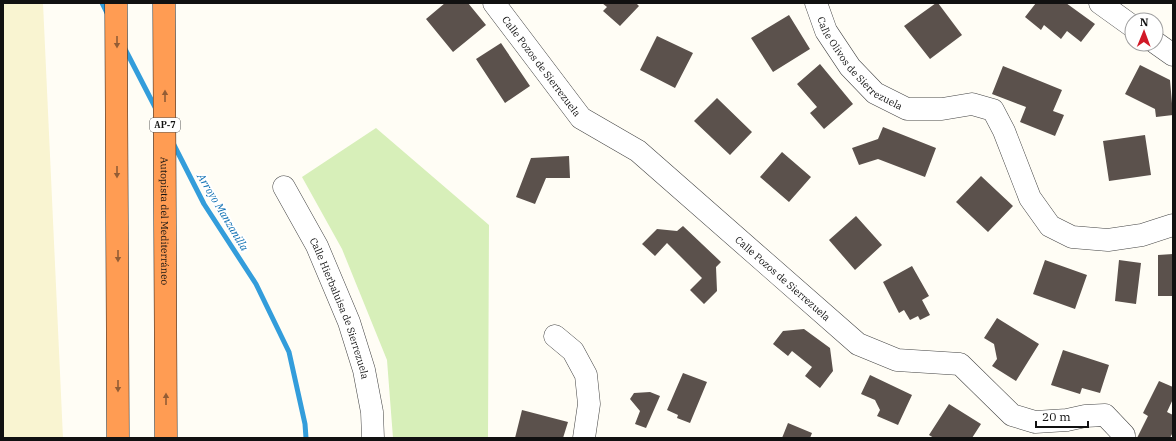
<svg xmlns="http://www.w3.org/2000/svg" width="1176" height="441" viewBox="0 0 1176 441" font-family="'IBM Plex Serif',serif">
	<style>
		.farmland { fill: #f9f4d1 }
		.green { fill: #d7efb9 }
		.lines { fill: none; stroke-linecap: round; stroke-linejoin: round }
		.stream { stroke: #339ddb; stroke-width: 5 }
		.building { fill: #5b514c }
		.minor-casing { stroke: #444; stroke-width: 23 }
		.highway-casing { stroke: #222; stroke-width: 23 }
		.minor { stroke: #fff; stroke-width: 22 }
		.highway { stroke: #ff9c53; stroke-width: 22 }
		.oneway { fill: #945d35 }
		.labels { text-anchor: middle; stroke-width: 4; stroke-linejoin: round; paint-order: stroke }
		.shield { fill: #fff; stroke: #585858; stroke-width: 1 }
		.shield-label { font-size: 9px; font-weight: bold; fill: #111 }
		.street-label { font-size: 10px; fill: #111; stroke: #fff }
		.water-label { font-size: 11px; font-style: italic; fill: #0b6eb2; stroke: #fff }
	</style>
	<rect width="100%" height="100%" fill="#fffdf5"/>
	<path class="farmland" d="M3 3H43L63 438H3Z"/>
	<path class="green" d="M376 128 489 225 488 438H393L387 360 342 249 302 177Z"/>
	<g class="lines">
		<path class="stream" d="M102 3 108 15
			M124 47 156 109
			M173 143 204 204 256 284 289 352 305 424 306 438"/>
	</g>
	<path class="building" d="M445 3H468L486 25 453 52 426 19Z
		M602 3H636L639 6 620 26 603 11 607 7Z
		M936 3H938L962 35 930 59 904 26Z
		M1036 3H1052L1053 4 1054 3H1066L1095 24 1081 42 1067 31 1061 39 1044 25 1041 30 1025 17Z
		M789 15 810 49 773 72 751 38Z
		M657 36 693 53 675 88 640 70Z
		M501 43 530 86 505 103 476 59Z
		M820 64 853 104 824 129 810 113 817 107 797 84Z
		M1140 65 1170 80 1173 115 1156 117 1155 109 1125 94Z
		M1003 66 1062 90 1053 111 1064 115 1055 136 1020 122 1026 107 992 94Z
		M717 98 752 132 730 155 694 121Z
		M883 127 936 148 925 177 878 159 859 165 852 148 878 139Z
		M1145 135 1151 175 1109 181 1103 141Z
		M782 152 811 177 789 202 760 177Z
		M569 156 570 178H546L535 204 516 197 531 158Z
		M981 176 1013 206 988 232 956 202Z
		M856 216 882 245 855 270 829 240Z
		M683 226 721 262 716 267 717 291 704 304 690 290 702 278 667 243 655 256 642 244 657 229 677 231Z
		M1173 254V296H1158V255Z
		M1045 260 1087 275 1075 309 1033 294Z
		M1119 260 1141 263 1136 304 1115 301Z
		M912 266 929 296 922 300 930 315 920 320 918 316 910 320 904 310 899 313 883 282Z
		M997 318 1039 344 1016 381 992 366 997 359 994 344 984 338Z
		M804 329 830 348 833 371 820 388 805 376 812 367 792 351 788 356 773 344 783 331Z
		M1063 350 1109 365 1100 393 1082 388 1080 394 1051 385Z
		M683 373 707 382 690 423 677 418 678 415 667 410Z
		M870 375 912 395 898 425 877 416 880 410 875 400 861 394Z
		M1159 381 1173 387V399L1167 412 1173 415V432L1170 438H1137L1148 416 1143 413Z
		M650 392 660 396 646 428 635 424 640 411 630 399 634 393Z
		M949 404 981 424 972 438H934L929 435Z
		M522 410 568 422 563 438H515Z
		M788 423 812 433 810 438H782Z"/>
	<g class="lines">
		<defs>
			<g id="minor">
				<path id="s1" d="M494 3 581 118 638 151 858 344 897 360 960 364 1012 415 1035 422 1067 420 1085 416 1105 415 1124 435V438"/>
				<path id="s2" d="M816 3 826 31 850 67 875 93 907 109H942L972 104 993 110 1004 131 1030 198 1050 226 1072 237 1108 240 1142 235 1173 225"/>
				<path d="M1100 3 1132 26"/>
				<path d="M1156 43 1173 55"/>
				<path id="s3" d="M284 187 317 246 349 322 364 370 372 412 373 438"/>
				<path d="M555 336 573 351 586 375 589 404 584 438"/>
			</g>
			<g id="highway">
				<path d="M116 3 118 438"/>
				<path id="s4" d="M164 3 166 438"/>
			</g>
		</defs>
		<use href="#minor" class="minor-casing"/>
		<use href="#highway" class="highway-casing"/>
		<use href="#minor" class="minor"/>
		<use href="#highway" class="highway"/>
	</g>
	<defs><path id="oneway-solid" d="M-6-.8H1V-3.2L6.5 0L1 3.2V.8H-6Z"/></defs>
	<g class="oneway">
		<use href="#oneway-solid" transform="translate(117 42) rotate(90)"/>
		<use href="#oneway-solid" transform="translate(165 96) rotate(-90)"/>
		<use href="#oneway-solid" transform="translate(117 172) rotate(90)"/>
		<use href="#oneway-solid" transform="translate(118 256) rotate(90)"/>
		<use href="#oneway-solid" transform="translate(118 386) rotate(90)"/>
		<use href="#oneway-solid" transform="translate(166 399) rotate(-90)"/>
	</g>
	<g class="labels">
		<rect class="shield" x="150" y="118" width="30" height="14" rx="3"/>
		<g class="shield-label">
			<text x="165" y="128">AP-7</text>
		</g>
		<g class="street-label">
			<text dy="4" stroke="none"><textPath href="#s2" startOffset="77">Calle Olivos de Sierrezuela</textPath></text>
			<text dy="4" stroke="none"><textPath href="#s1" startOffset="79">Calle Pozos de Sierrezuela</textPath></text>
			<text dy="4" stroke="none"><textPath href="#s4" startOffset="218">Autopista del Mediterráneo</textPath></text>
			<text dy="4" stroke="none"><textPath href="#s1" startOffset="403">Calle Pozos de Sierrezuela</textPath></text>
			<text dy="4" stroke="none"><textPath href="#s3" startOffset="134">Calle Hierbaluisa de Sierrezuela</textPath></text>
		</g>
		<g class="water-label">
			<text transform="translate(223 212) rotate(59)" y="4">Arroyo Manzanilla</text>
		</g>
	</g>
	<rect width="1176" height="441" fill="none" stroke="#111111" stroke-width="8"/>
	<g transform="translate(1144 32) rotate(1)"><circle r="19" fill="#ffffff" stroke="#a0a0a0"/>
	<path d="M0-3L7 15L0 10L-7 15Z" fill="#d11927"/>
	<text y="-6" font-size="11" font-weight="bold" text-anchor="middle" fill="#111111">N</text>
	</g>
	<path d="M1036 421v6h52v-6" fill="none" stroke="#111111" stroke-width="2"/>
	<text x="1042" y="421" font-size="12" fill="#111111" stroke="#ffffff" stroke-width="3" paint-order="stroke">20 m</text>
</svg>
